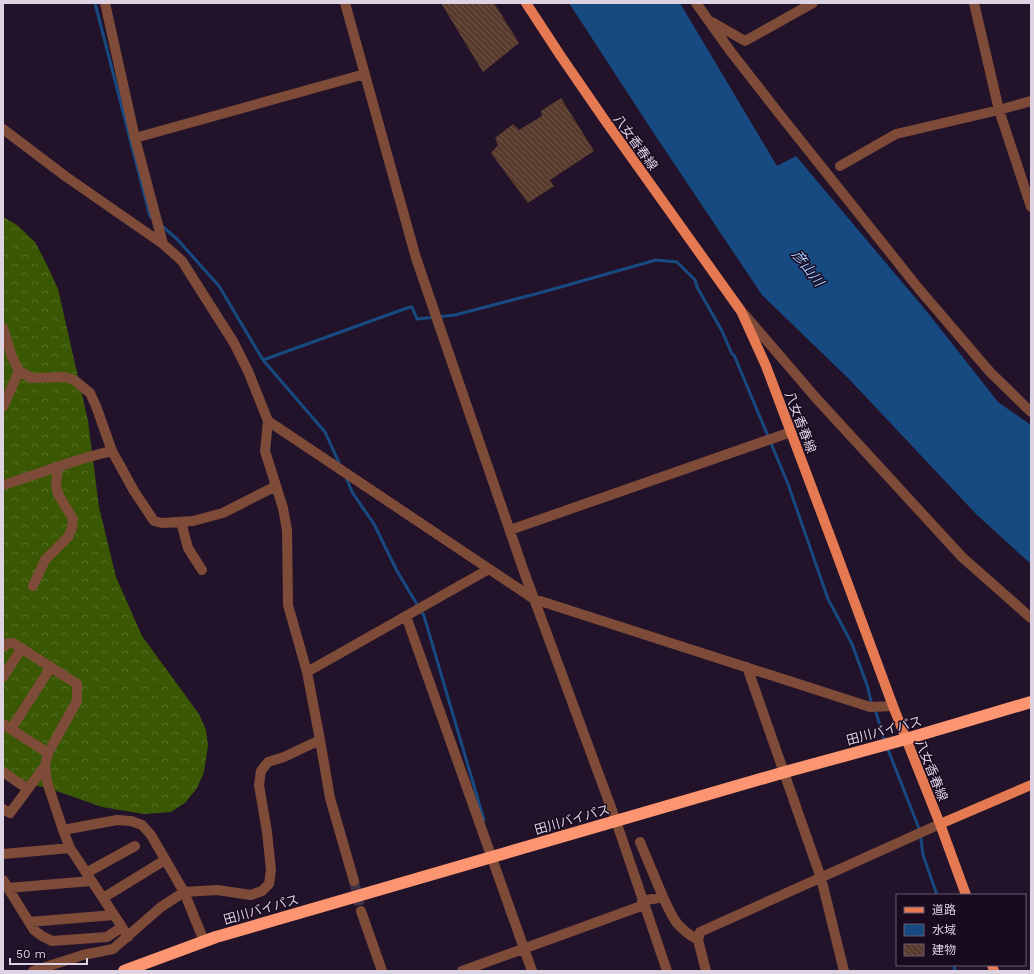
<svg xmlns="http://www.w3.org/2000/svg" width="1034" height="974" viewBox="0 0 1034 974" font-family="'Work Sans','Noto Sans JP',sans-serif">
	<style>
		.forest { fill: url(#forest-crowns) }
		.water { fill: #184a82 }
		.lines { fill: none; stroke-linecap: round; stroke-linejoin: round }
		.stream { stroke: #184a82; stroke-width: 3 }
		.building { fill: url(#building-back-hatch) }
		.minor-tunnel { stroke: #3e3046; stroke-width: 10; stroke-dasharray: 10 5; stroke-linecap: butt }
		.minor { stroke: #7e4b39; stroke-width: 10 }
		.major { stroke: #e47952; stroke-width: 10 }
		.highway { stroke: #fd9670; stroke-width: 12 }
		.labels { text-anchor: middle; stroke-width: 3; stroke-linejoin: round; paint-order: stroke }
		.street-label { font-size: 13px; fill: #ddd3e3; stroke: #190a20 }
		.water-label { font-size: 14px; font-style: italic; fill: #9ec6f8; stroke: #190a20 }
	</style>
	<defs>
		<pattern id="forest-crowns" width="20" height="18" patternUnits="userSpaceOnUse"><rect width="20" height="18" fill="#3a5703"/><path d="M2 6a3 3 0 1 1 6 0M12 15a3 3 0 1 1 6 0" fill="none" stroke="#566e28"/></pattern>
		<pattern id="building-back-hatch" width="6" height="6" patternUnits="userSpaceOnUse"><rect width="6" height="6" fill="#583b2c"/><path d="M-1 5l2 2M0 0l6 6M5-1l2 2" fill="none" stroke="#70564a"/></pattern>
	</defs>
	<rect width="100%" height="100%" fill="#22132a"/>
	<path class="forest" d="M3 217 17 225 35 242 46 263 58 289 88 421 99 507 116 577 142 636 199 714 206 730 208 746 204 772 197 788 185 803 171 812 144 814 102 807 51 789 3 778Z"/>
	<path class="water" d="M569 3H680L777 166 796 156 928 313 998 402 1031 425V564L977 515 849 379 762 295 651 129Z"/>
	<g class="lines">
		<path class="stream" d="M95 3 150 216 153 219
			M162 226 177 239 219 286 263 360 325 432 341 467
			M263 360 407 308 412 307 417 319 455 315 543 292 656 260 677 262 695 280 697 287 722 331 732 354 734 355 788 484 828 599 852 644 867 685 872 705
			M346 477 352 492 374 524 397 571 424 616 484 820
			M875 709 885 742
			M887 747 920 831 923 855 937 895
			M954 965 955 971"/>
	</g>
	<path class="building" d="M441 3H494L519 43 483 72Z
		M561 98 594 151 550 180 554 186 528 203 491 153 498 145 495 138 513 124 519 130 542 116 541 111Z"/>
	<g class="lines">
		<path class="minor-tunnel" d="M354 881 361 911"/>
		<path class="minor" d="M105 3 135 138 163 244
			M345 3 416 258 523 569 616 821 667 971
			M696 3 731 52 781 116 919 289 990 372 1031 412
			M974 3 999 110 1031 207
			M712 22 745 41 813 3
			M3 129 65 176 163 244 182 261 234 343 248 371 268 421 265 451 283 508 287 530 288 605 307 672 320 740 330 798 354 881
			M135 138 365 74
			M840 166 896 134 999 110 1031 101
			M744 314 816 398 962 557 1031 618
			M3 328 12 357 19 371 32 378 65 377 74 380 90 393 96 406 112 451C75 459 40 474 3 485
			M3 407 19 371
			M268 421 534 599 870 707 893 706
			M112 451 134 491 154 521 162 523 193 521 223 513 276 486
			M181 522 188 548 202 570
			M510 530 791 432
			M33 586 45 560 68 537 72 528 73 519 58 494 56 484 58 467
			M406 616 532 971
			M3 647 8 643H13L77 684V701L48 753 45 766 47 782 63 830 117 820 131 821 142 825 151 835 184 892 204 941
			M747 667 821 878 844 971
			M307 672 489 569
			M3 677 22 648
			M3 724 48 753
			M11 729 51 667
			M3 772 28 789
			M3 809 10 813 45 766
			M63 830 70 848 122 927
			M640 842 663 897
			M3 854 70 848
			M86 873 135 846
			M3 880 34 930 42 936 52 941 107 937 122 927 128 937
			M8 888 91 881
			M103 898 165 860
			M642 901 663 897C673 919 676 927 698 940
			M361 911 382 971
			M29 922 114 915
			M33 971 83 955 113 949 161 907 184 892 217 890 251 895 262 891 269 884 271 870 267 832 259 785 261 771 268 762 284 757 320 740
			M462 971 644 905
			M706 971 698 940 700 932 940 824"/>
		<path class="major" d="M526 3 560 55 604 119 741 311 766 366 836 552 893 706 940 824 966 895
			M940 824 1031 785
			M992 965 994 971"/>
		<path class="highway" d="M124 971 216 937 785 772 906 739 1031 702"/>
	</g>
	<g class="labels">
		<g class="street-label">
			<text transform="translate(636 142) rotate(54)" y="5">八女香春線</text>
			<text transform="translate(801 422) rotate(69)" y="5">八女香春線</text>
			<text transform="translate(884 730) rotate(-15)" y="5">田川バイパス</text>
			<text transform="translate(932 770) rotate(68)" y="5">八女香春線</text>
			<text transform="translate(572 819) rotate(-16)" y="5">田川バイパス</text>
			<text transform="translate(261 909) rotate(-16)" y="5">田川バイパス</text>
		</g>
		<g class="water-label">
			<text transform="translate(808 268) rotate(52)" y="5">彦山川</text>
		</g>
	</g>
	<rect width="1034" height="974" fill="none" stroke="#ddd3e3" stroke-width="8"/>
	<rect x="896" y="894" width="130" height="72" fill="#190a20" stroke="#675a6e"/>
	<rect x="904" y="907" width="20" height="6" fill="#e47952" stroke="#675a6e"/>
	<text x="932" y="914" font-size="12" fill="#ddd3e3">道路</text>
	<rect x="904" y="924" width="20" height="12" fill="#184a82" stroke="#675a6e"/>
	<text x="932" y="934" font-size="12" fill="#ddd3e3">水域</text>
	<rect x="904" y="944" width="20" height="12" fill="url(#building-back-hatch)" stroke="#675a6e"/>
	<text x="932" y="954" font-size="12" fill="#ddd3e3">建物</text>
	<path d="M10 958v6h77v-6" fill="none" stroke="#ddd3e3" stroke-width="2"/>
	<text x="16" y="958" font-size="12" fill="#ddd3e3" stroke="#190a20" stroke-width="3" paint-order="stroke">50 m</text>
</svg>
